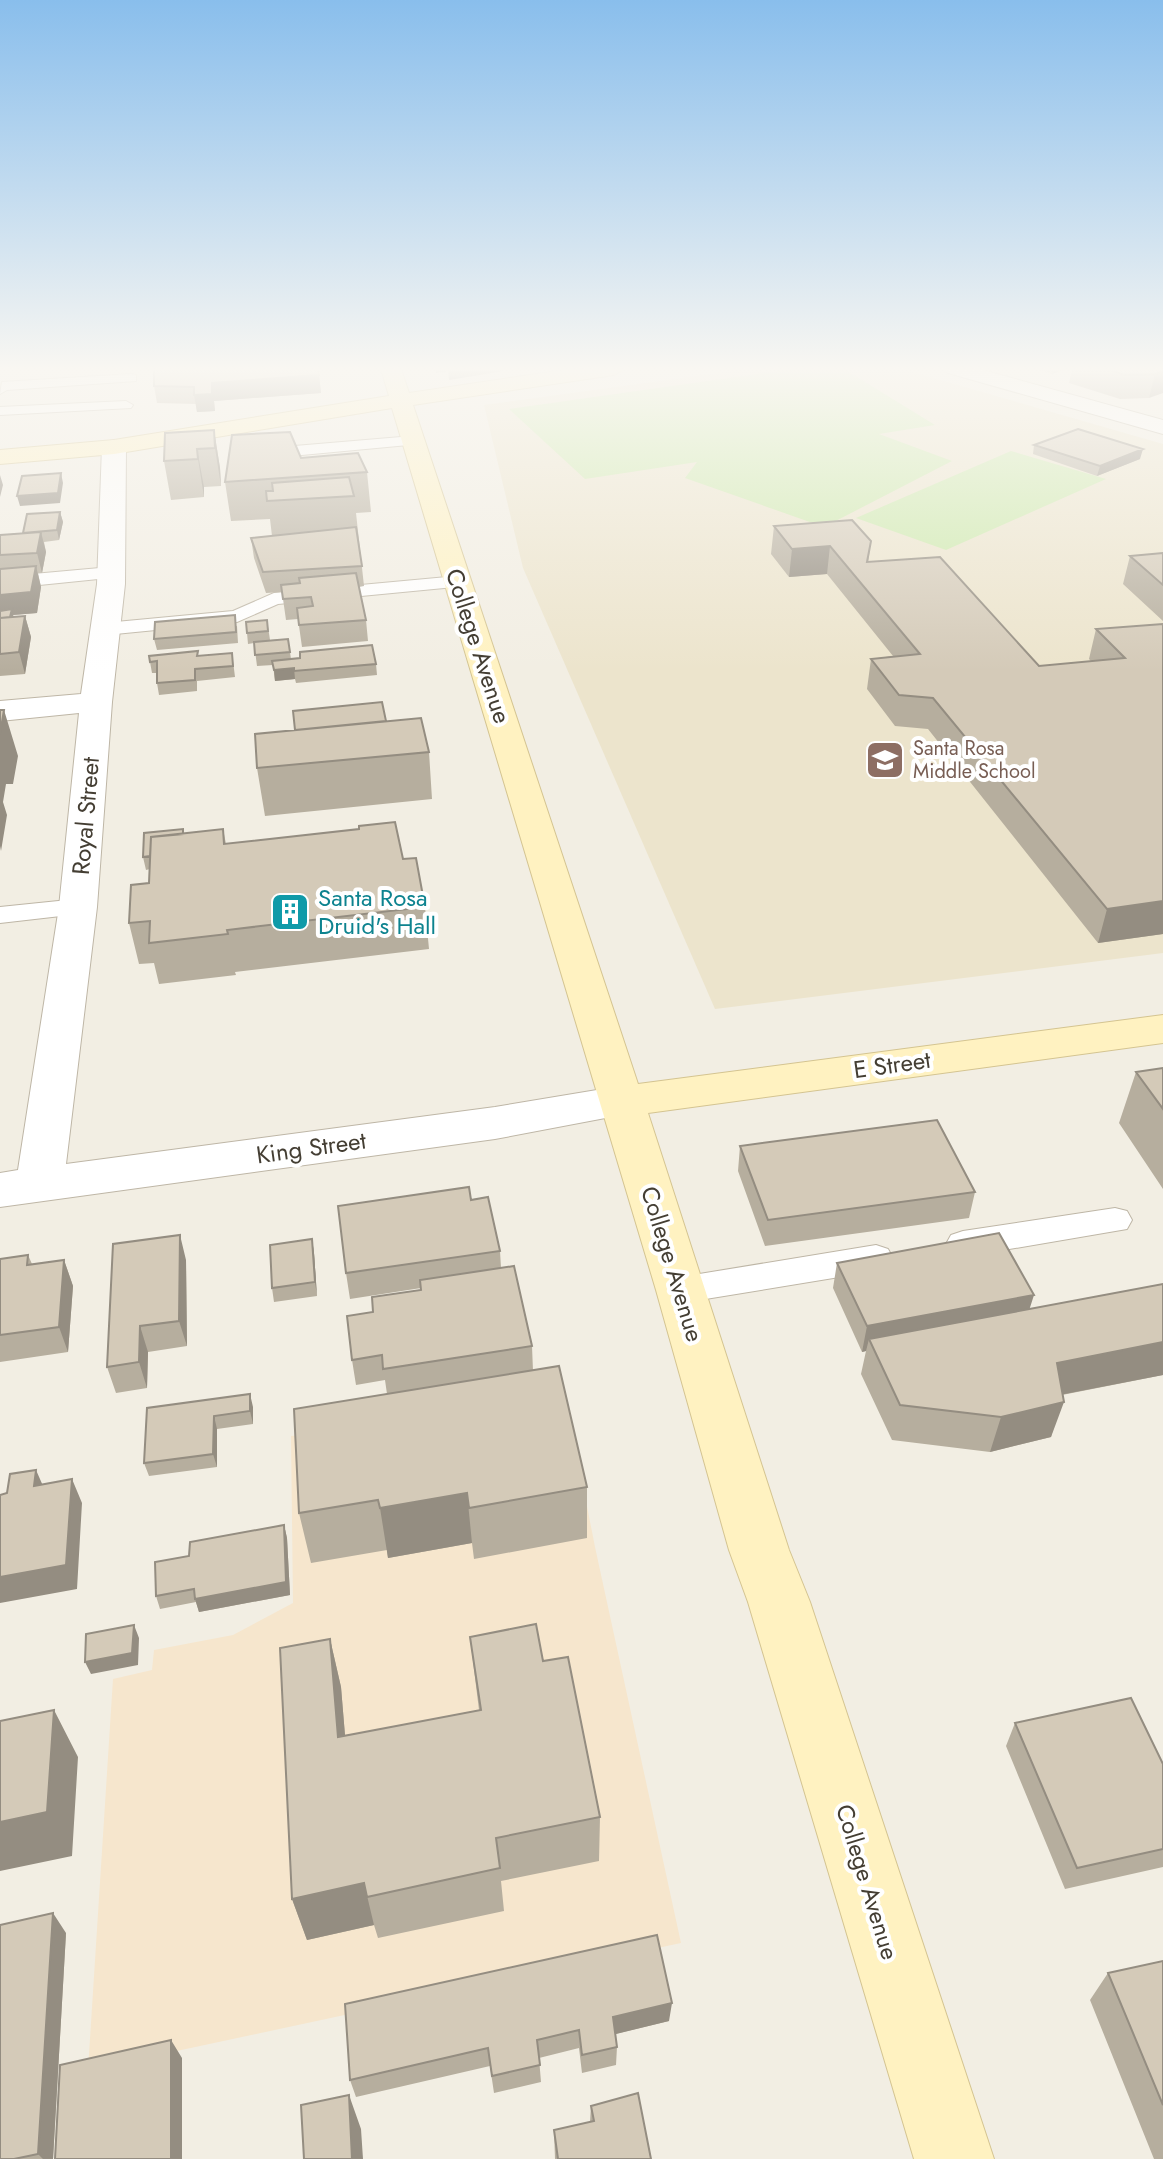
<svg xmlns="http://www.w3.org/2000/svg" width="1163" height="2159" viewBox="0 0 1163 2159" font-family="Jost,sans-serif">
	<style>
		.commercial { fill: #f6e6cd }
		.education { fill: #ece4cc }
		.green { fill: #cbe9aa }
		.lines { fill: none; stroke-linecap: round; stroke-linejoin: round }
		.lane-casing { stroke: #beb6a6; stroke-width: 2 }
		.street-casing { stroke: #beb6a6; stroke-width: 2 }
		.secondary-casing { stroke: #d4c491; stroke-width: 2 }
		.lane { fill: #fff; fill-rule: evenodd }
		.street { fill: #fff; fill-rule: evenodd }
		.secondary { fill: #fff2c1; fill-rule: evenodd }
		.wall { fill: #b6ae9e }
		.shaded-wall { fill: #948d81 }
		.building { fill: #d4cab8; stroke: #948d81; stroke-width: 2 }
		.labels { text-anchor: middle; stroke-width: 8; stroke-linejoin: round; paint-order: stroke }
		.far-education-label { font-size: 20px; fill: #785e54; stroke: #fff; text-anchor: start }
		.street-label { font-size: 24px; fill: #443e33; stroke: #fff }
		.culture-label { font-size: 24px; fill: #0d838f; stroke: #fff; text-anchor: start }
	</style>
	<rect width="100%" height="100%" fill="#f2eee3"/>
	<path class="commercial" d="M567 1404 595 1547 681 1943 88 2070 113 1679 152 1670 154 1650 233 1635 293 1603 291 1436Z"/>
	<path class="education" d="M748 369H902L1163 444V953L715 1009 523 568 484 405Z"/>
	<path class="green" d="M793 369H844L935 425 879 434 952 461 824 527 685 478 697 462 585 479 509 409Z
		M1011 451 1106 479 946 550 856 518Z"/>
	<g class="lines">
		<defs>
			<path id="lane" d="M131 374 136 375V381L7 390 0 394 2 382Z
				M126 401 133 405 131 408 0 415V407Z
				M413 436 419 438V444L259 459 251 454 259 449Z
				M111 567 118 569 120 573 118 577 0 589V577Z
				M458 576 467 582 465 586 278 604 237 622 105 635 95 629 105 623 233 611 274 593Z
				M78 899 87 901 91 907 87 913 0 923V907Z
				M1115 1208 1127 1211 1132 1220 1127 1229 963 1257 951 1253 946 1244 951 1235 963 1231Z
				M876 1245 888 1249 893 1258 888 1267 876 1271 681 1303 669 1300 664 1290 669 1280 681 1277Z"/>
			<path id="street" d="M945 369H979L1163 420V434L948 373Z
				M114 440 122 442 126 447 125 584 112 702 97 907 66 1164 495 1107 621 1086 637 1090 643 1101 637 1112 495 1139 0 1207V1173L18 1170 59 907 79 713 0 721V701L81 694 97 584 102 447 106 442Z"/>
			<path id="secondary" d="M381 369H401L409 393 570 369H624L614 375 413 405 638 1084 1163 1015V1043L648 1113 789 1550 810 1602 994 2159H914L748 1602 729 1550 656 1290 392 408 114 454 0 464V450L114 440 389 396Z"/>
		</defs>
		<use href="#lane" class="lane-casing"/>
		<use href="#street" class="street-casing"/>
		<use href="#secondary" class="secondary-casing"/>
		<use href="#lane" class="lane"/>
		<use href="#street" class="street"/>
		<use href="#secondary" class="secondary"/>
	</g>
	<path class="wall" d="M1036 369H1066L1052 374Z
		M1072 369H1163L1149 398 1120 399 1069 383Z
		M319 375 321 393 214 401 215 411 197 412 196 404 157 403 154 386Z
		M214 430 220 468 221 486 204 487V497L171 500 164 461Z
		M1034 445 1140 459 1097 476 1033 454Z
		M301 458 367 472 371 512 356 513 364 586 359 587 366 620 368 641 302 647 298 619 286 620 282 592 266 593 254 558 251 538 272 536 270 519 231 521 225 482Z
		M60 512 63 522 59 540 44 542 46 552 42 573H38L41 587 37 613 13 615 14 617 25 616 31 637 25 674 0 676V535L23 533Z
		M774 526 871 541 868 562 1039 666 1091 661 1089 659 1096 629 1163 624V934L1098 943 928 729 895 726 867 689 871 659 893 656 827 574 789 577 771 554Z
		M1163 553V621L1123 584 1130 556Z
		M267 620 270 640 288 639 291 659 376 664 377 675 296 683 295 679 275 681 273 665 257 666 254 643 248 644 247 633Z
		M237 626 238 643 157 650 154 639Z
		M232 653 235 677 197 681V691L159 695 157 683V673H152L150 662Z
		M386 721 429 752 432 799 265 816 257 768Z
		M223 829 226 844 403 859 425 907 429 949 235 972 236 975 159 984 154 963 139 964 129 923 149 883 150 869 146 870 143 857 184 834Z
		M1163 1068V1189L1119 1123 1136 1072Z
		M740 1146 975 1192 969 1218 765 1246 738 1171Z
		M471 1200 500 1251 501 1268 532 1346 533 1371 587 1487V1538L474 1559 472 1543 388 1558 387 1550 311 1563 299 1513 387 1394 385 1380 356 1385 352 1360 373 1312 421 1290V1288L350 1299 346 1273Z
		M312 1239 314 1253 317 1296 274 1302 272 1288Z
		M28 1255 32 1264 64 1260 73 1286 68 1352 0 1362V1259Z
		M186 1260 187 1346 148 1352 147 1388 116 1393 107 1367Z
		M837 1263 1030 1309 1163 1284V1375L1062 1395 1051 1437 990 1452 892 1440 861 1374 866 1351 862 1352 833 1288Z
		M253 1407V1424L217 1429V1467L149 1476 144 1463 147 1408Z
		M284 1525 287 1538 290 1595 199 1612 196 1602 160 1609 156 1596 189 1556Z
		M470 1637 543 1661 600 1817 599 1861 501 1881 504 1911 378 1938 374 1925 307 1940 292 1899 330 1639 341 1687 345 1736 479 1710Z
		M1015 1723 1163 1764V1867L1065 1889 1006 1746Z
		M66 1933 53 2159H0Z
		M1163 1961V2159H1154L1090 2000 1108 1973Z
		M345 2004 669 2021 615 2034 617 2047 616 2065 582 2073 579 2048 539 2058 541 2082 494 2093 490 2066 356 2097 350 2080Z
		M591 2106 651 2159H555L554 2130 590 2122Z"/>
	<path class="shaded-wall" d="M436 369H446V372L436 373Z
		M448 369H503L504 371 449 380Z
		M1053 369H1066L1052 374Z
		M1163 371V393L1149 398 1155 374Z
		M319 375 321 393 214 401 215 411 197 412 194 395 212 383Z
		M214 430 220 468 221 486 215 448Z
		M197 449 204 487V497L198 459Z
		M1143 449 1140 459 1097 476 1100 466Z
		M61 473 63 483 60 503 20 506 17 496Z
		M0 475 3 485 0 497Z
		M60 512 63 522 59 540 57 530Z
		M41 532 46 552 42 573 37 553Z
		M830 546 827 574 789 577 792 549Z
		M36 566 41 587 37 613 13 615 15 620 0 616V595Z
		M25 616 31 637 25 674 19 652Z
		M294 668 295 679 275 681 274 670Z
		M4 710 18 756 13 784H6L3 802 7 815 1 851 0 846V734Z
		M1163 901V934L1098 943 1107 909Z
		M180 1235 186 1260 187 1346 179 1321Z
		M312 1239 314 1253 317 1296 315 1282Z
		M64 1260 73 1286 68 1352 59 1327Z
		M1034 1295 1026 1320 869 1339 866 1351 862 1352 867 1326Z
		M140 1326 148 1352 147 1388 139 1362Z
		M1163 1342V1375L1044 1398 1057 1363Z
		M250 1394 253 1407V1424L250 1411Z
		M1064 1402 1051 1437 990 1452 1001 1417Z
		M214 1416 217 1429V1467L213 1454Z
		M36 1470 47 1495 34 1486Z
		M72 1479 82 1503 77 1589 0 1603V1577Z
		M467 1493 472 1543 388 1558 380 1508Z
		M284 1525 287 1538 290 1595 199 1612 195 1599Z
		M134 1625 139 1638 138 1665 91 1674 85 1662Z
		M330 1639 341 1687 349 1783 338 1737Z
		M54 1710 78 1757 72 1856 0 1871V1822Z
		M364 1883 374 1925 307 1940 292 1899Z
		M53 1913 66 1933 53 2159H43L38 2154Z
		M672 2003 669 2021 612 2035 613 2017Z
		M171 2040 182 2058V2159H171Z
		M349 2095 361 2129 363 2159H352Z"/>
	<path class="building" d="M154 369H318L319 375 212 383V394L194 395V387L154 386Z
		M1107 369H1163V371L1155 374 1125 375Z
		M1078 429 1143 449 1100 466 1034 445Z
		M214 430 215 448 197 449 198 459 164 461 165 433Z
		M290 432 301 458 358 453 367 472 225 482 232 435Z
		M61 473 58 493 17 496 22 476Z
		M349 477 354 496 267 501 266 491H273L272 483Z
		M60 512 57 530 23 533 27 514Z
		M852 520 871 541 867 562 940 557 1039 666 1125 658 1096 629 1163 624V901L1107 909 933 698 899 695 871 659 920 654 830 546 792 549 774 526Z
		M356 527 362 566 263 572 251 538Z
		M41 532 37 553 0 555V535Z
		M1163 553V585L1130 556Z
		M36 566 31 592 0 595V569Z
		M356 573 366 620 299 625 297 608 313 606 311 597 283 599 281 585 300 583 299 578Z
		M12 609 10 617 0 618V611Z
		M235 615 236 632 154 639 155 622Z
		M25 616 19 652 0 654V618Z
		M267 620 268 631 247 633 246 622Z
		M288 639 290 652 255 655 254 642Z
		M372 645 376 664 294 671V668L274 670 272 661 300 658V652Z
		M198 651 197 656 232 653 233 666 195 669V680L157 683V661L150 662 149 656Z
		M382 702 386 721 295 730 293 711Z
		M0 710H4L0 734Z
		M421 718 429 752 257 768 255 734Z
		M395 822 403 859 416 858 425 907 227 930 228 934 149 943 150 921 129 923 131 885 149 883 151 837 223 829 224 844 359 829V826Z
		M183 829V834L151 837 150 856 143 857 144 833Z
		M1163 1068V1109L1136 1072Z
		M937 1120 975 1192 768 1220 740 1146Z
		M469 1187 471 1200 488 1197 500 1251 346 1273 338 1206Z
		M999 1233 1034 1295 867 1326 837 1263Z
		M180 1235 179 1321 140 1326 139 1362 107 1367 113 1244Z
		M312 1239 315 1282 272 1288 270 1245Z
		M28 1255 27 1265 64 1260 59 1327 0 1335V1259Z
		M514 1266 532 1346 383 1369 382 1355 352 1360 347 1316 373 1312 372 1297 421 1290 420 1280Z
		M1163 1284V1342L1057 1363 1064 1402 1001 1417 900 1405 869 1339Z
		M559 1366 587 1487 469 1508 467 1493 380 1508 378 1500 299 1513 294 1409Z
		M250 1394V1411L214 1416 213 1454 144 1463 147 1408Z
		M36 1470 34 1486 72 1479 66 1565 0 1577V1495L7 1493 10 1474Z
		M284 1525 286 1582 195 1599 194 1589 156 1596 155 1562 189 1556 190 1542Z
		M536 1624 543 1661 568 1657 600 1817 496 1838 500 1868 367 1897 364 1883 292 1899 280 1648 330 1639 338 1737 481 1710 470 1637Z
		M134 1625 132 1653 85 1662 86 1634Z
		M1131 1698 1163 1764V1849L1077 1868 1015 1723Z
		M54 1710 47 1812 0 1822V1721Z
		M53 1913 38 2154 14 2159H0V1925Z
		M657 1935 672 2003 613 2017 617 2047 582 2055 579 2030 537 2040 540 2065 492 2076 488 2048 350 2080 345 2004Z
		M1163 1961V2105L1108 1973Z
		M171 2040V2159H55L60 2065Z
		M638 2093 651 2159H558L554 2130 594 2121 591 2106Z
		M349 2095 352 2159H304L301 2105Z"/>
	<linearGradient id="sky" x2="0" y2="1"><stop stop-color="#89beec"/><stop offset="0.55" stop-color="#f9f7f2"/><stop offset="1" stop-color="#f9f7f2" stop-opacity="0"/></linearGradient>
	<rect width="1163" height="671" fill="url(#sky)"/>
	<defs>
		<symbol id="school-square" viewBox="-11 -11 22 22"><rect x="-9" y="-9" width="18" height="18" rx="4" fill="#8d6e63" stroke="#fff"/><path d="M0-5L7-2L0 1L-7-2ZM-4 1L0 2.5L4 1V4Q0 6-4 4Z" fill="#fff"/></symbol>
		<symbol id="building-square" viewBox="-11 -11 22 22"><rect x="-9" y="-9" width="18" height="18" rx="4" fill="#0f9aa8" stroke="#fff"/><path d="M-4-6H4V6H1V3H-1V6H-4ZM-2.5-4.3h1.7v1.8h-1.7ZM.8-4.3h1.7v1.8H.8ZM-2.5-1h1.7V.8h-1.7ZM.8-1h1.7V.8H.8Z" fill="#fff"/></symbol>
	</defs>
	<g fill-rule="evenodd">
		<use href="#school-square" x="863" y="738" width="44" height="44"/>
		<use href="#building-square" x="268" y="890" width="44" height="44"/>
	</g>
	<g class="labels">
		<g class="far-education-label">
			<text x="913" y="755">Santa Rosa<tspan x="913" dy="23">Middle School</tspan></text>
		</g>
		<g class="street-label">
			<text transform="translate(478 646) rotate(72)" y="8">College Avenue</text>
			<text transform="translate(86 816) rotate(-85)" y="8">Royal Street</text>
			<text transform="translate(892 1065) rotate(-8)" y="8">E Street</text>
			<text transform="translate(311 1148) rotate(-8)" y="8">King Street</text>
			<text transform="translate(672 1264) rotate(73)" y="8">College Avenue</text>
			<text transform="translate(867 1882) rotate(73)" y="8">College Avenue</text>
		</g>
		<g class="culture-label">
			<text x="318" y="906">Santa Rosa<tspan x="318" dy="28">Druid's Hall</tspan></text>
		</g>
	</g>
</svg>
